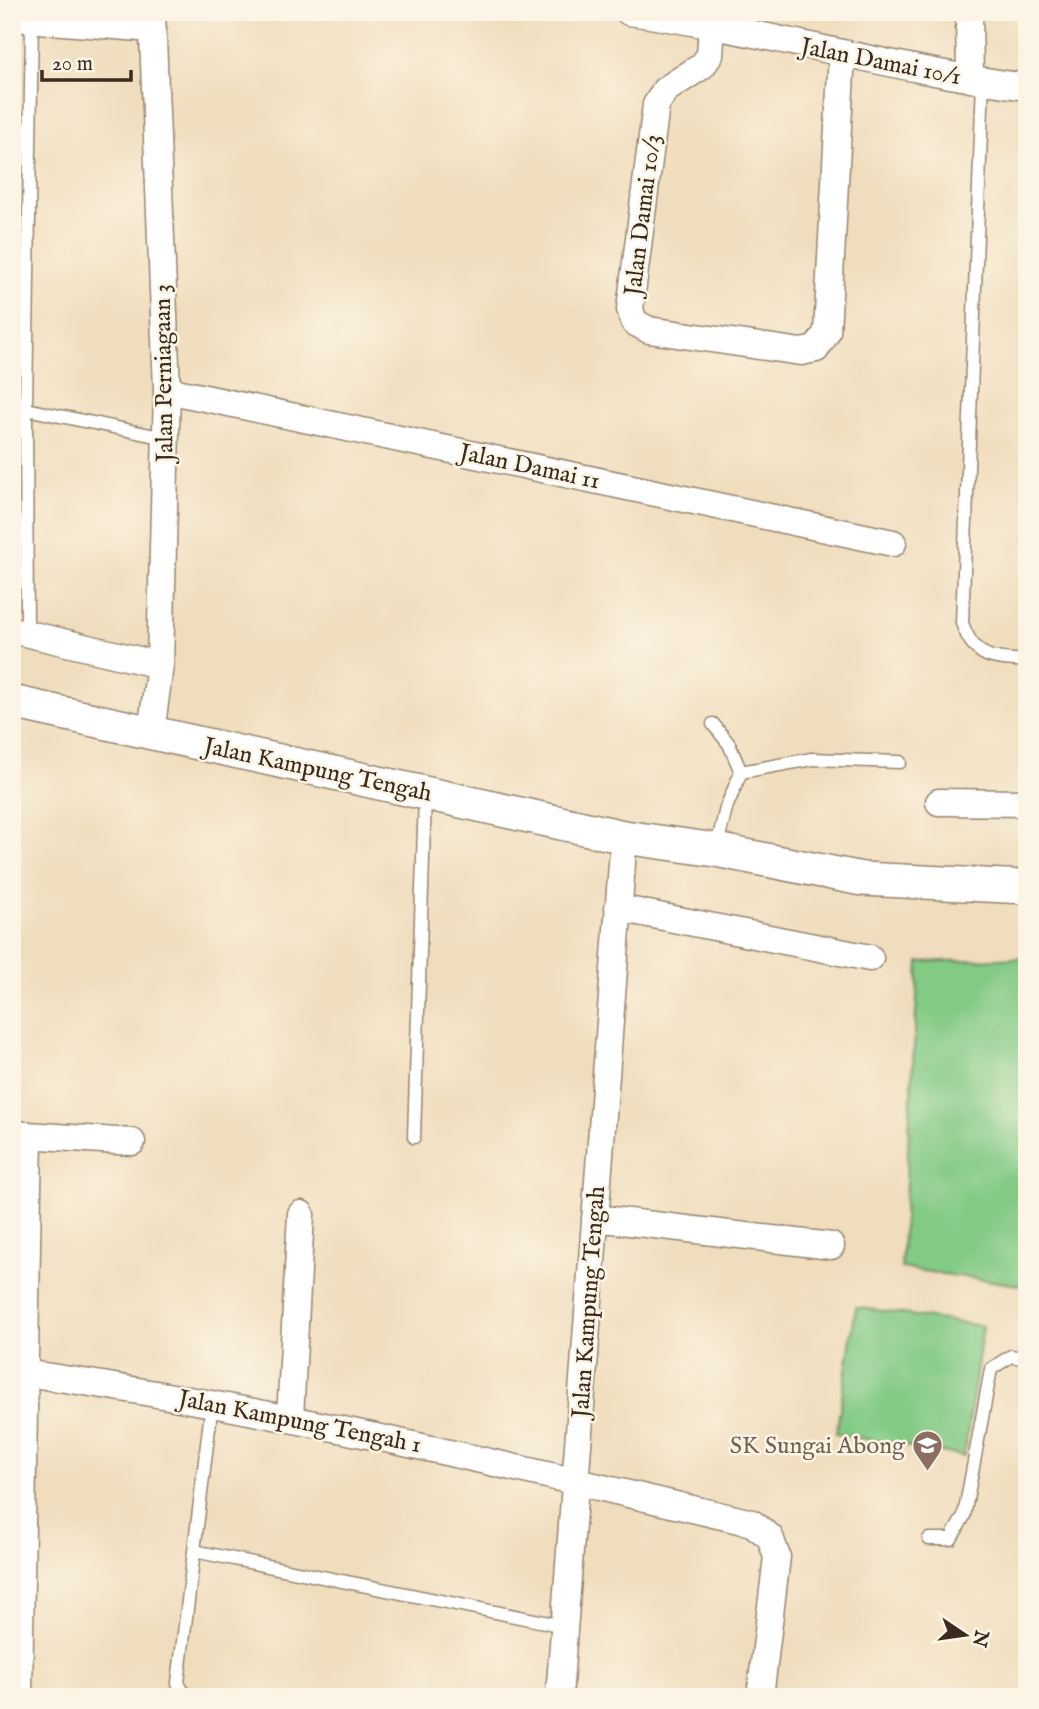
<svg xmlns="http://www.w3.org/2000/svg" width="1039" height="1709" viewBox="0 0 1039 1709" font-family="'IM FELL English',serif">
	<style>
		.pitch { fill: #83ca85; stroke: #5f7a52; stroke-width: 2 }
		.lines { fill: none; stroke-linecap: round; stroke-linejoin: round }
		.service-casing { stroke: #96846e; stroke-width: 15 }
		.minor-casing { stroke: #96846e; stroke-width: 29 }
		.tertiary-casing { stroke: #96846e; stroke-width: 36 }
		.service { stroke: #fff; stroke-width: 12 }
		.minor { stroke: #fff; stroke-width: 26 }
		.tertiary { stroke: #fff; stroke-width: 33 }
		.labels { text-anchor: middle; stroke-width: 5; stroke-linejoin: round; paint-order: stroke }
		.street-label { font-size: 24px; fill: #3b2a1e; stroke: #fcf5e5 }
		.education-label { font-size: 24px; fill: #785e54; stroke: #fcf5e5; text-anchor: end }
	</style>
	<rect width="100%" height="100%" fill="#fcf5e5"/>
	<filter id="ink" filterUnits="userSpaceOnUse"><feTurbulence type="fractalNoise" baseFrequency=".0143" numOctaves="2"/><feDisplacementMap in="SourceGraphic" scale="14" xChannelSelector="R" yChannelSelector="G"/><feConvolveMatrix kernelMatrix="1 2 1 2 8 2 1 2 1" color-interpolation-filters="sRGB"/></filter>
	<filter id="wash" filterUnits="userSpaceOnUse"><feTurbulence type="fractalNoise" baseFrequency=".00686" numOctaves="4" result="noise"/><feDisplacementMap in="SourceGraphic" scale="28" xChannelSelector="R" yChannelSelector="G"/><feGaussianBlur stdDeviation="1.57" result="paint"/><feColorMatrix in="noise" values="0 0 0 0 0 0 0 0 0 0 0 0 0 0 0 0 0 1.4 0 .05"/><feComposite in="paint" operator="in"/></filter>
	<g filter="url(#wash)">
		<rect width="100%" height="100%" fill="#f0ddbd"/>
		<path class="pitch" d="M1025 958 1027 1286 901 1268 919 962Z
			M856 1307 983 1326 964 1456 836 1434Z"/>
	</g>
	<g filter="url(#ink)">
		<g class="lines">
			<defs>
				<path id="service" d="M983 82 962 623C975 660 991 658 1027 661
					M12 406 165 438
					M27 633 26 408 32 20
					M713 724 729 744 741 772
					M716 850 726 808 741 772 812 759 900 762
					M414 1137 425 796
					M929 1539H951L964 1516 991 1369 1011 1356 1027 1359
					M194 1551 564 1626
					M186 1697 178 1683 212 1403"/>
				<path id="minor" d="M629 12C763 30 893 70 1027 87
					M969 12 970 79
					M12 18 153 29
					M712 26 710 55 702 66 665 90 656 105 630 309 634 322 649 330 801 352 816 349 827 332 842 53
					M167 390 893 543
					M12 630 160 665
					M151 733 160 665 167 390 152 12
					M939 802 1027 803
					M618 908 870 958
					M12 1134 132 1142
					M595 1218 831 1246
					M24 1373C270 1408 510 1466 752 1523L770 1537 777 1557 760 1697
					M290 1418 301 1214
					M19 1690 29 1135
					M559 1697 624 837"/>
				<path id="tertiary" d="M12 702 624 837 716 850 862 879 1027 887"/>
			</defs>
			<use href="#service" class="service-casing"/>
			<use href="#minor" class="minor-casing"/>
			<use href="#tertiary" class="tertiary-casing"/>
			<use href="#service" class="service"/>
			<use href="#minor" class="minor"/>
			<use href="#tertiary" class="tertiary"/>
		</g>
	</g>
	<defs>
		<symbol id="school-pin" viewBox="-11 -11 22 30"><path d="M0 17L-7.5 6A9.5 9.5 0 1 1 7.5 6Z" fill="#8d6e63" stroke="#fcf5e5"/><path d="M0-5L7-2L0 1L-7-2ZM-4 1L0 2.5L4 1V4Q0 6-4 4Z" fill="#fff"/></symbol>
	</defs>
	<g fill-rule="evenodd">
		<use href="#school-pin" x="910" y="1428" width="35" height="47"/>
	</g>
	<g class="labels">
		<g class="street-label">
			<text transform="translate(881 61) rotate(11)" y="8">Jalan Damai 10/1</text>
			<text transform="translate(642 215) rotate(-83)" y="8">Jalan Damai 10/3</text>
			<text transform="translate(163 373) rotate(-91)" y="8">Jalan Perniagaan 3</text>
			<text transform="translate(530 466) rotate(12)" y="8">Jalan Damai 11</text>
			<text transform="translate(318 769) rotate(12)" y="8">Jalan Kampung Tengah</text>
			<text transform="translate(588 1302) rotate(-86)" y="8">Jalan Kampung Tengah</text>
			<text transform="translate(300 1421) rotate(11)" y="8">Jalan Kampung Tengah 1</text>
		</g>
		<g class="education-label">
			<text x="905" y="1453">SK Sungai Abong</text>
		</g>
	</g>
	<rect width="1039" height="1709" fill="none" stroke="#fcf5e5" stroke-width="42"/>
	<g transform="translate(965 1635) rotate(103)" stroke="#fcf5e5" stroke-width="5" paint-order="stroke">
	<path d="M0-5L12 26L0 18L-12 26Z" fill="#3b2a1e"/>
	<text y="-10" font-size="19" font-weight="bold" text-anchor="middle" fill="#3b2a1e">N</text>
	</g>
	<path d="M42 70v10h89v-10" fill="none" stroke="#3b2a1e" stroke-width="3.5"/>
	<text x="52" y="70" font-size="21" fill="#3b2a1e" stroke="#fcf5e5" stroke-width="5" paint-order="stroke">20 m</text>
</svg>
